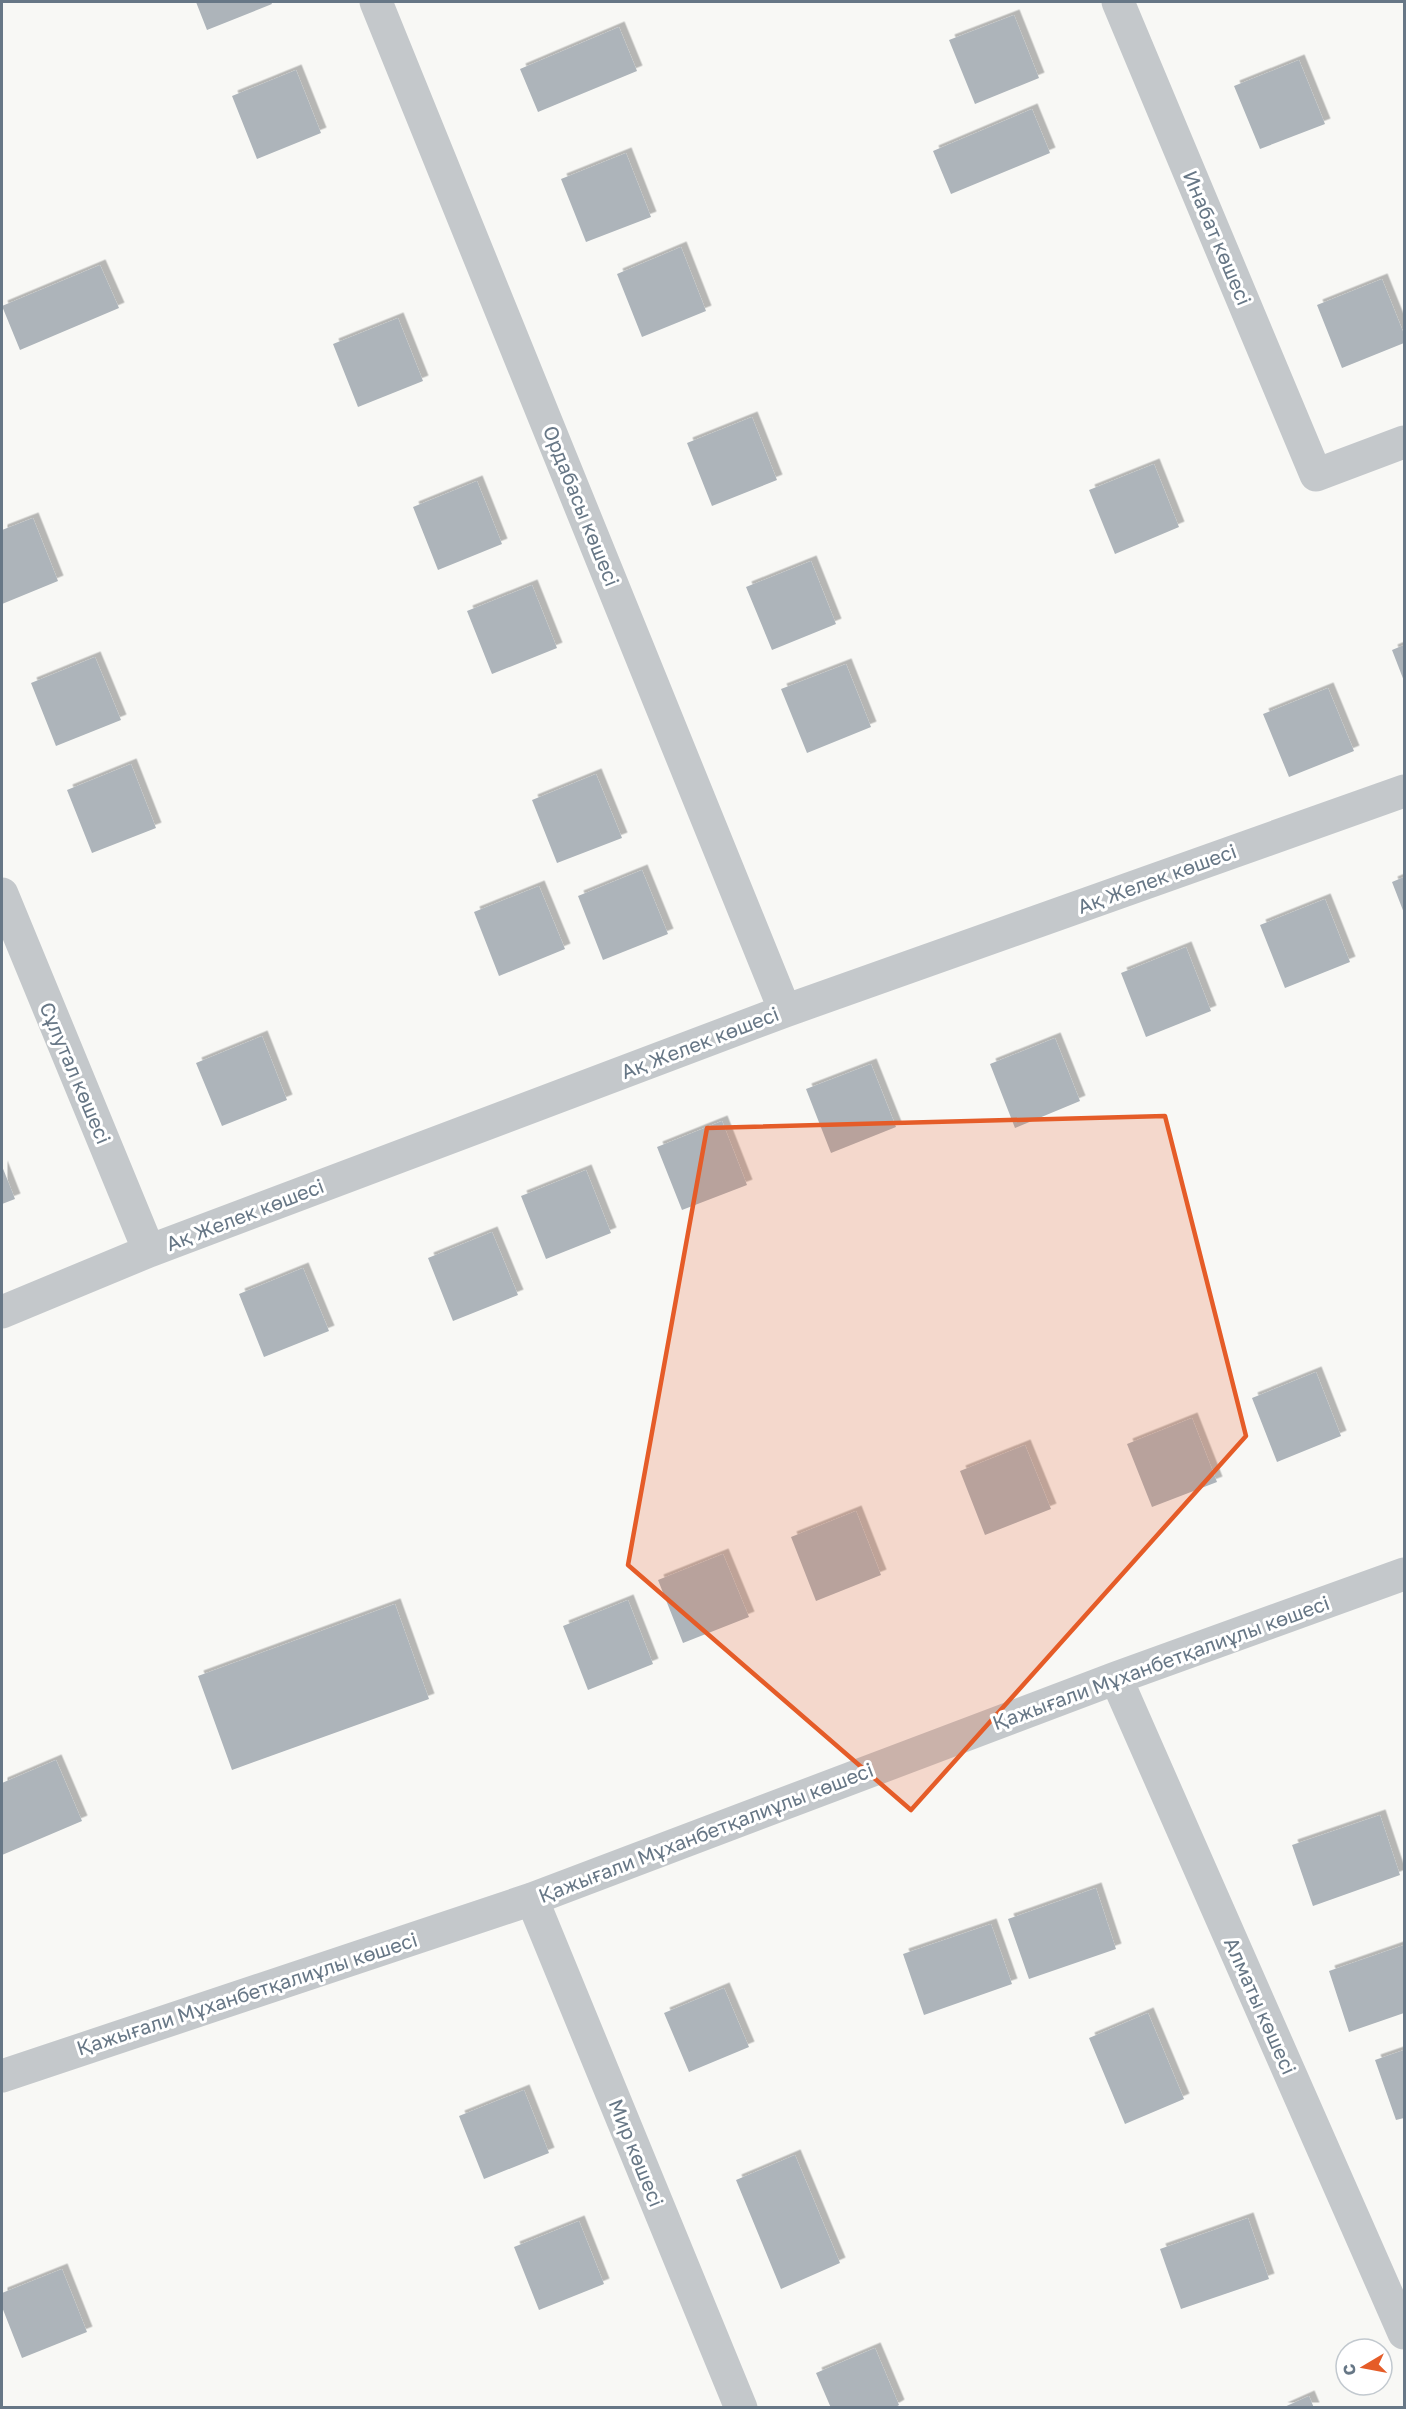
<svg xmlns="http://www.w3.org/2000/svg" width="1406" height="2409" viewBox="0 0 1406 2409" font-family="'Golos Text',sans-serif">
	<style>
		.building { fill: #adb4ba; filter: url(#shadow) }
		.lines { fill: none; stroke-linecap: round; stroke-linejoin: round }
		.minor { stroke: #c4c8cb; stroke-width: 33 }
		.marked { fill: #e55c28; fill-opacity: 0.2; stroke: #e55c28; stroke-width: 4.5; stroke-linejoin: round }
		.labels { text-anchor: middle; stroke-width: 6; stroke-linejoin: round; paint-order: stroke }
		.street-label { font-size: 20px; fill: #677786; stroke: #fff }
	</style>
	<defs>
		<filter id="shadow"><feDropShadow dx="5.5" dy="-5.5" stdDeviation="0" flood-color="#0004"/></filter>
	</defs>
	<rect width="100%" height="100%" fill="#f8f8f5"/>
	<path class="building" d="M196 2H271L272 4 207 30Z
		M1014 15 1039 78 975 104 949 40Z
		M619 27 637 71 538 112 520 69Z
		M1299 60 1325 124 1260 149 1234 86Z
		M296 70 321 133 257 159 232 96Z
		M1032 109 1050 153 951 194 933 151Z
		M626 153 651 217 586 242 561 179Z
		M681 247 706 311 642 337 617 274Z
		M100 265 119 308 20 350 2 306Z
		M1382 279 1404 334V343L1342 368 1317 305Z
		M398 318 423 381 358 407 333 344Z
		M752 417 777 480 712 506 687 443Z
		M1154 464 1179 527 1115 554 1089 490Z
		M477 481 502 544 438 570 413 507Z
		M33 518 58 581 2 604V530Z
		M811 561 836 624 772 650 746 587Z
		M532 585 557 648 492 674 467 611Z
		M1404 645V681L1392 650Z
		M95 657 121 720 56 746 31 683Z
		M846 664 871 727 807 753 781 689Z
		M1328 688 1354 751 1289 777 1263 714Z
		M131 764 156 828 92 853 67 790Z
		M596 774 622 838 557 863 532 800Z
		M642 870 668 934 603 960 578 896Z
		M1404 877V913L1392 882Z
		M539 886 565 949 499 976 474 912Z
		M1325 899 1350 962 1285 988 1260 925Z
		M1186 947 1211 1011 1146 1037 1121 973Z
		M262 1036 287 1100 222 1126 196 1063Z
		M1055 1038 1080 1101 1015 1128 990 1064Z
		M871 1064 896 1127 831 1153 806 1089Z
		M722 1121 747 1185 682 1210 657 1147Z
		M2 1166 15 1199 2 1204Z
		M586 1170 611 1233 546 1259 521 1196Z
		M492 1232 518 1295 453 1321 428 1258Z
		M303 1268 329 1331 264 1357 239 1294Z
		M1316 1372 1341 1436 1277 1462 1252 1398Z
		M1192 1418 1217 1482 1152 1507 1127 1444Z
		M1025 1445 1051 1509 985 1535 960 1471Z
		M856 1511 881 1575 816 1601 791 1537Z
		M723 1554 749 1617 683 1643 658 1580Z
		M628 1600 653 1664 588 1690 563 1626Z
		M395 1604 429 1699 232 1770 198 1676Z
		M56 1760 82 1821 2 1855V1783Z
		M1380 1815 1400 1875 1313 1906 1292 1845Z
		M1096 1888 1116 1949 1029 1979 1008 1919Z
		M991 1924 1012 1984 924 2015 903 1954Z
		M1404 1945V2013L1349 2032 1329 1971Z
		M724 1988 749 2047 689 2072 664 2013Z
		M1148 2013 1184 2099 1125 2124 1089 2038Z
		M1404 2050V2118L1396 2120 1375 2060Z
		M524 2090 549 2153 484 2179 459 2116Z
		M795 2155 840 2263 781 2289 736 2180Z
		M1248 2218 1269 2279 1181 2309 1160 2249Z
		M579 2221 604 2284 539 2310 514 2247Z
		M62 2269 87 2332 22 2358 2 2307V2293Z
		M875 2348 899 2405 894 2408H831L816 2373Z
		M1309 2396 1314 2408H1282Z"/>
	<g class="lines">
		<path class="minor" d="M376 2 785 1011
			M1118 2 1316 475 1404 442
			M2 894 149 1251
			M2 1312 149 1251 785 1011 1404 791
			M1116 1678 1404 2333
			M532 1899 741 2408
			M2 2076 532 1899 1116 1678 1404 1574"/>
	</g>
	<path class="marked" d="M1165 1116 1246 1436 911 1810 628 1565 707 1128Z"/>
	<g class="labels">
		<g class="street-label">
			<text transform="translate(1217 238) rotate(67)" y="7">Инабат көшесі</text>
			<text transform="translate(581 506) rotate(68)" y="7">Ордабасы көшесі</text>
			<text transform="translate(1157 879) rotate(-20)" y="7">Ақ Желек көшесі</text>
			<text transform="translate(700 1043) rotate(-21)" y="7">Ақ Желек көшесі</text>
			<text transform="translate(75 1073) rotate(67)" y="7">Сұлутал көшесі</text>
			<text transform="translate(245 1215) rotate(-21)" y="7">Ақ Желек көшесі</text>
			<text transform="translate(1161 1663) rotate(-20)" y="7">Қажығали Мұханбетқалиұлы көшесі</text>
			<text transform="translate(706 1833) rotate(-21)" y="7">Қажығали Мұханбетқалиұлы көшесі</text>
			<text transform="translate(247 1994) rotate(-18)" y="7">Қажығали Мұханбетқалиұлы көшесі</text>
			<text transform="translate(1260 2006) rotate(66)" y="7">Алматы көшесі</text>
			<text transform="translate(636 2153) rotate(68)" y="7">Мир көшесі</text>
		</g>
	</g>
	<rect width="1406" height="2409" fill="none" stroke="#677786" stroke-width="6"/>
	<g transform="translate(1364 2367) rotate(260)"><circle r="28" fill="#ffffff" stroke="#c2c9cf" stroke-width="1.5"/>
	<path d="M0-4.5L10 22L0 15L-10 22Z" fill="#e55c28"/>
	<text y="-9" font-size="16" font-weight="bold" text-anchor="middle" fill="#677786">С</text>
	</g>
</svg>
